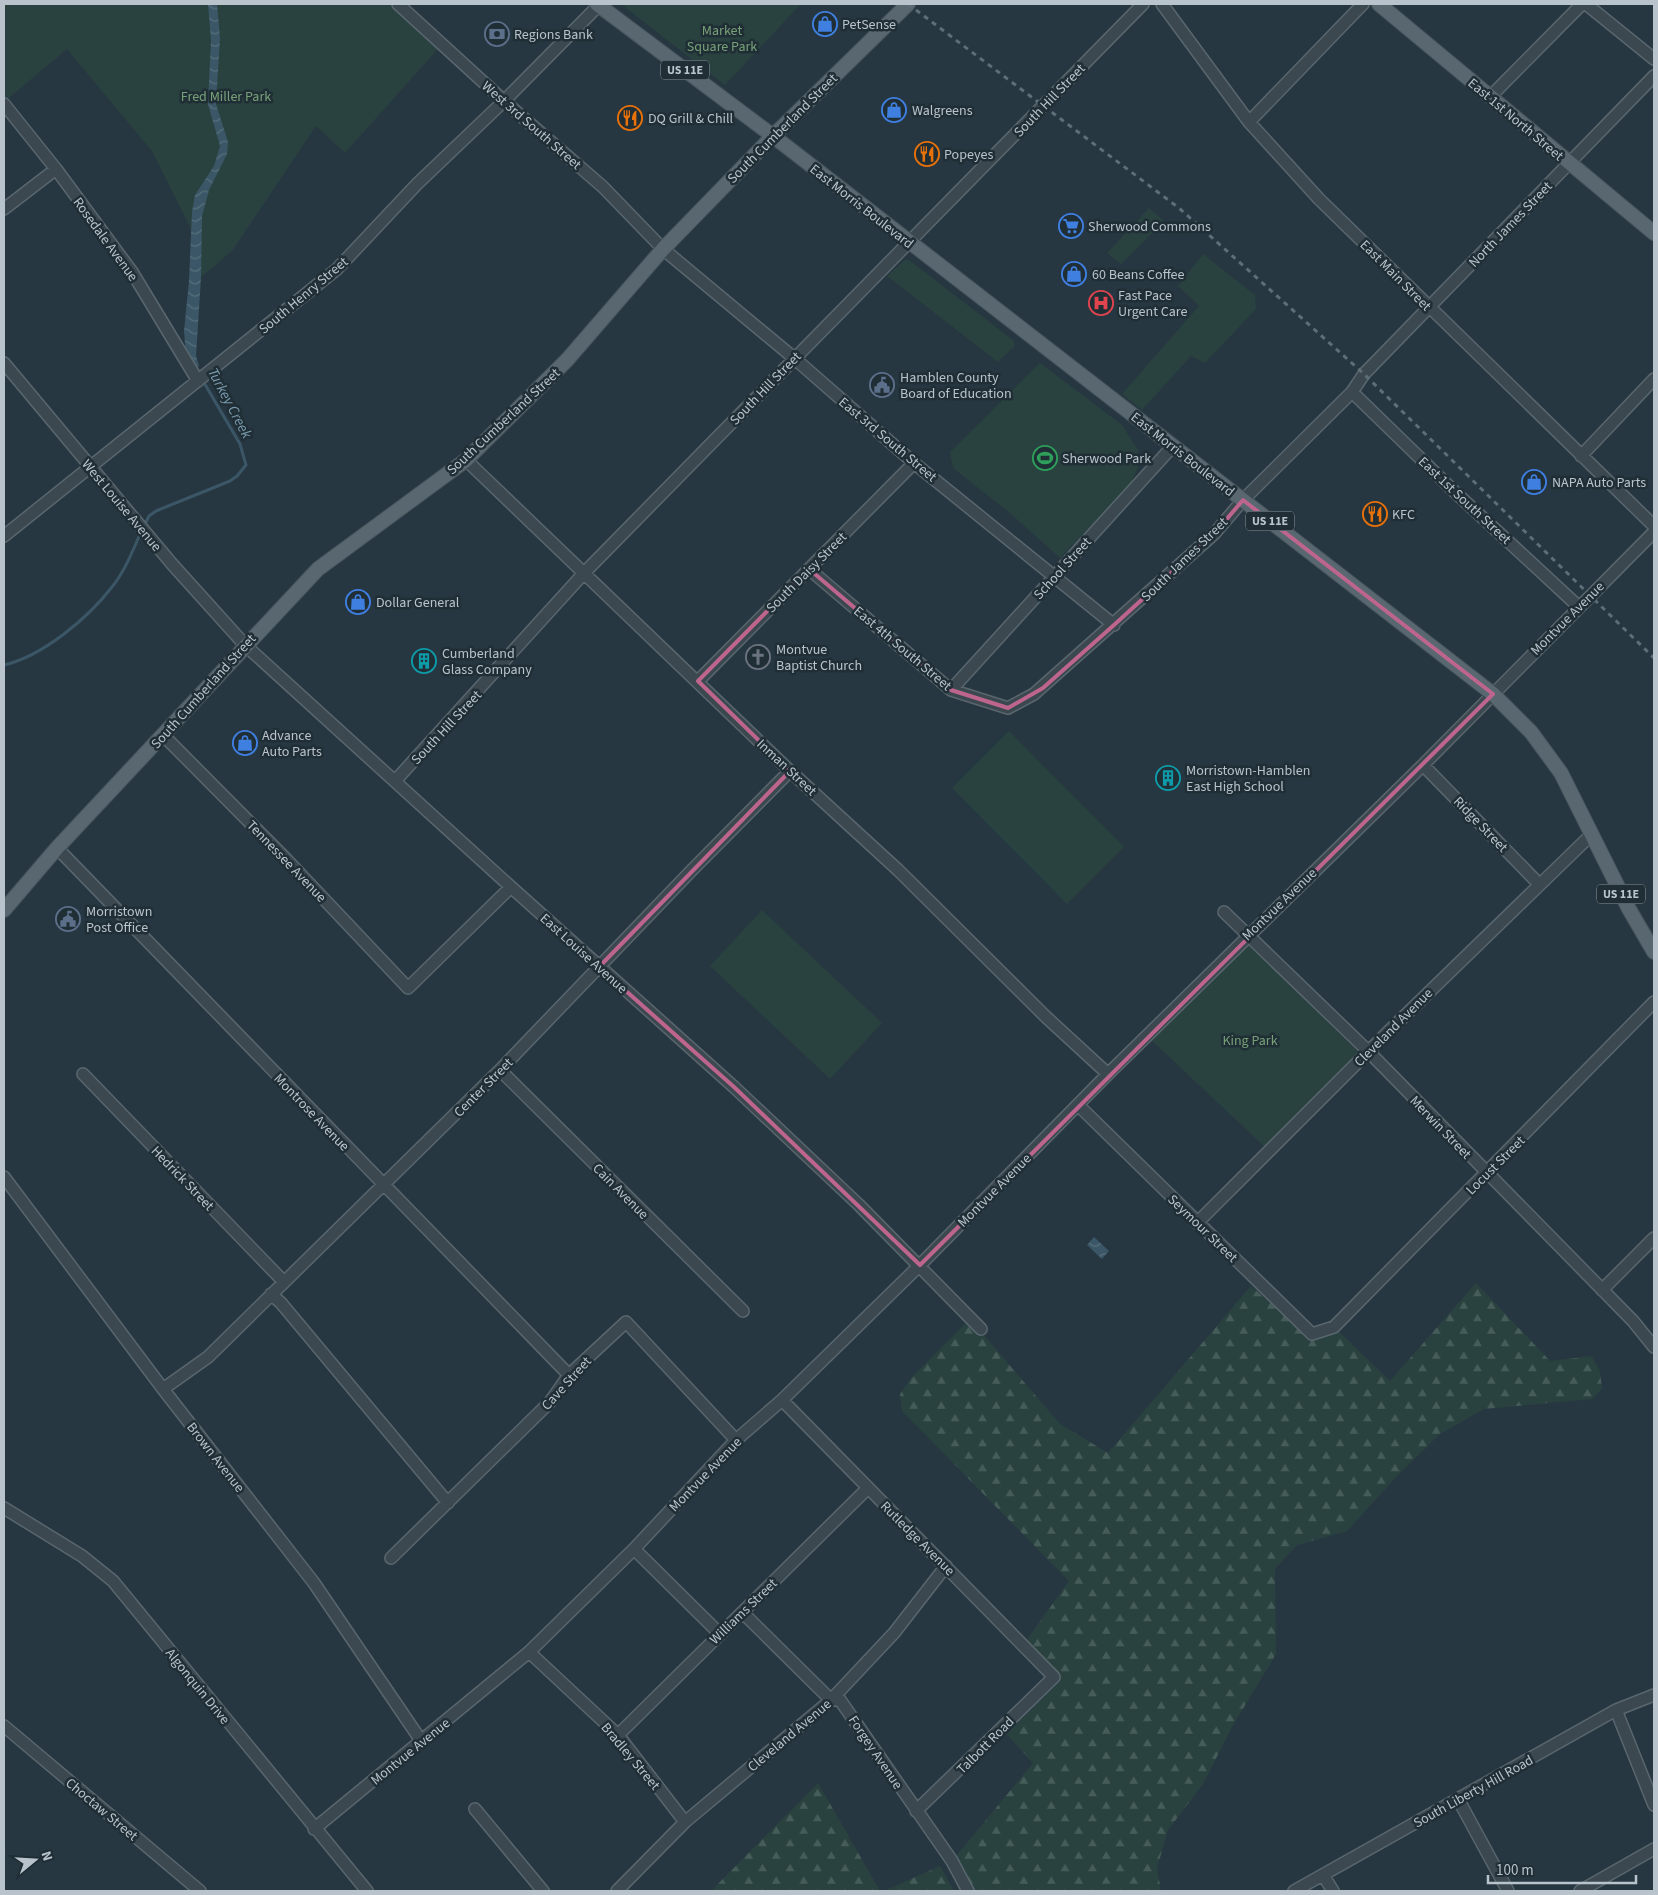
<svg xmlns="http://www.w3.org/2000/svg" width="1658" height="1895" viewBox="0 0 1658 1895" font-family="'Source Sans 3',sans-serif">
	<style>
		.green { fill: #29423f }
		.forest { fill: url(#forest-firs) }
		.water { fill: url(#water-waves) }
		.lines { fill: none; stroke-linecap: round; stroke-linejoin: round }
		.stream { stroke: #3b5767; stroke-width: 3 }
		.minor-casing { stroke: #59666e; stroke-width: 14 }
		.major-casing { stroke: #45525a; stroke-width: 16 }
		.minor { stroke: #3b4850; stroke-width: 11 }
		.major { stroke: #596870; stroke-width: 14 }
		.rail { stroke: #5d6e77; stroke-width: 3; stroke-dasharray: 5 5; stroke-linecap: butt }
		.marked { fill: none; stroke: #be658d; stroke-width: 4; stroke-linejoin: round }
		.labels { text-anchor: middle; stroke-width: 5; stroke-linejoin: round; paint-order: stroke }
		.shield { fill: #202e36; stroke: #8a969e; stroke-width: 1 }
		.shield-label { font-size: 12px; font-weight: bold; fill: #b8c3cb }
		.poi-label { font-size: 14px; fill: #b8c3cb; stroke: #202e36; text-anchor: start }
		.park-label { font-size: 14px; fill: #77a077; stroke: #202e36 }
		.street-label { font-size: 14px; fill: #b8c3cb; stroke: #202e36 }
		.water-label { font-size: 15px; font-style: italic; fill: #799aac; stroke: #202e36 }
	</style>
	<defs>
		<pattern id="forest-firs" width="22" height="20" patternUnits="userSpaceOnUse" patternTransform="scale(1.25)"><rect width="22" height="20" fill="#29423f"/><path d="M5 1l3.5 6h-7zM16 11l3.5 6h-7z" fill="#465c59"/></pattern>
		<pattern id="water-waves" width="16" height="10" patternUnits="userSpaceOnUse" patternTransform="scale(1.25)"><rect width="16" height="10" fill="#3b5767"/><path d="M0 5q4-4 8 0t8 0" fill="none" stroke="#556e7b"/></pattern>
	</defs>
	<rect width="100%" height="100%" fill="#273741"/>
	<path class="green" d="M4 4H398L443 43 345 153 316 126 232 251 201 277 190 227 152 151 67 49 4 102Z
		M624 4H801L725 85 626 8Z
		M1149 208 1164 221 1121 264 1107 253Z
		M1203 254 1255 295 1256 309 1205 363 1191 356 1142 410 1122 394 1199 306 1178 286Z
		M905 260H909L1014 341 1015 346 998 362 887 276Z
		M1040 363 1122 425 1138 450 1139 465 1130 485 1060 558 1011 514 953 468 950 452Z
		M1009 731 1124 847 1067 904 952 788Z
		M762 910 882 1023 830 1079 710 966Z
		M1248 943 1359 1053 1265 1147 1150 1039Z"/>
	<path class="forest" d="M1476 1283 1550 1361 1592 1356 1600 1372 1602 1388 1593 1399 1484 1409 1440 1434 1396 1477 1347 1531 1297 1545 1275 1569 1276 1654 1232 1727 1203 1784 1168 1830 1157 1868 1161 1891H968L952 1861 1033 1763 1002 1729 1054 1677 1023 1645 1069 1581 902 1411 900 1394 911 1378 970 1319 1060 1424 1108 1453 1251 1286 1285 1316 1311 1334 1334 1327 1390 1381Z
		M818 1783 880 1891H711Z
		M940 1866 954 1891H884Z"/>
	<path class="water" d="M208 4H217L220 38 216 104 228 142 227 154 209 190 202 216 201 277 196 356 199 366 194 369 186 356 184 331 189 281 192 212 195 195 214 166 220 146 208 104 211 40Z
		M1094 1237 1109 1251 1102 1259 1087 1245Z"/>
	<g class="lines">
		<path class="stream" d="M144 526 149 516 156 511 230 481 237 476 246 465 240 444 203 381
			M4 665C43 656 88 618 112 587 125 571 133 550 141 532"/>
		<defs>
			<path id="minor" d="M398 4 504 101 603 187 663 249 794 358 914 463 1114 625
				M1162 4 1249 122 1319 199 1654 526
				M1586 4 1654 59
				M1490 97 1582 4
				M4 104 56 169 132 272 198 381
				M1249 122 1363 4
				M4 209 56 169
				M4 363 172 564 245 645 511 887 734 1087 859 1205 981 1329
				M1352 392 1457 494 1579 607
				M1581 456 1654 379
				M466 460 790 771 898 870 1046 1017 1108 1074
				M4 536 337 269 417 184 504 101 600 4
				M809 569 951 690 1008 708 1034 694 1214 534 1243 500 1352 392 1364 374 1654 76
				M698 681 914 463
				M951 690 1173 446
				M163 735 287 860 408 988 511 887
				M1423 765 1539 884
				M395 781 585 572 1143 4
				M57 848 569 1375
				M1224 912 1368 1051 1633 1321 1654 1347
				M500 1070 743 1311
				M83 1074 284 1282
				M1078 1105 1312 1334 1334 1327 1654 1002
				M4 1177 163 1389 314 1583 422 1742
				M1197 1223 1389 1031 1591 835
				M1602 1290 1654 1238
				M271 1294 281 1303 448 1503
				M163 1389 208 1357 500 1070 692 870 790 771
				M782 1400 1054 1677 916 1811
				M4 1508 82 1556 113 1581 367 1891
				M634 1549 719 1633
				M391 1558 550 1402 569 1375 626 1322 736 1440
				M743 1613 831 1700H840L952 1861 968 1891
				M529 1652 618 1735 685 1822
				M1616 1710 1654 1805
				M4 1726 200 1891
				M618 1735 868 1488
				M1458 1799 1508 1891
				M475 1809 543 1891
				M314 1829 529 1652 634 1549 736 1440 782 1400 920 1265 1108 1074 1423 765 1654 532
				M1323 1875 1333 1891
				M617 1891 685 1822 831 1700 894 1633 946 1566
				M1294 1891 1616 1710 1654 1695
				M1580 1891 1654 1849"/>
			<path id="major" d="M597 4 773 136 1493 694 1531 732 1561 773 1629 909 1654 952
				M1379 4 1654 233
				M4 910 57 848 318 569 466 460 567 360 663 249 773 136 908 4"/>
		</defs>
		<use href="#minor" class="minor-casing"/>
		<use href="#major" class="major-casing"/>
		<use href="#minor" class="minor"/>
		<use href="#major" class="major"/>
		<path class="rail" d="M908 4 1179 208 1364 374 1654 658"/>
	</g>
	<path class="marked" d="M1243 500 1493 694 920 1265 734 1087 599 967 790 771 698 681 809 569 951 690 1008 708 1043 688 1114 625 1214 534Z"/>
	<defs>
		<symbol id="shop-ring" viewBox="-11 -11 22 22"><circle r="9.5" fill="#202e36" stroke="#3f7fe0" stroke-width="1.5"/><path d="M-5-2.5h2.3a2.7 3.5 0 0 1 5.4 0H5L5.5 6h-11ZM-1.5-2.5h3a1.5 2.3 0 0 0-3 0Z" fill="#3f7fe0"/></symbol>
		<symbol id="bank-ring" viewBox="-11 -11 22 22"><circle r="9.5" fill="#202e36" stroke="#5c6f8a" stroke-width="1.5"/><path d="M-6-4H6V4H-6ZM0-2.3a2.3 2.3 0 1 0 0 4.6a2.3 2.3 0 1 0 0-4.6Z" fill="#5c6f8a"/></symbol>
		<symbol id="restaurant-ring" viewBox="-11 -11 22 22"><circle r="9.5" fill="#202e36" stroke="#e8710a" stroke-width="1.5"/><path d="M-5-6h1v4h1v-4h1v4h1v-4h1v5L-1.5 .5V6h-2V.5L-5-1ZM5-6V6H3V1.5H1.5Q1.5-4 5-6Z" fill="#e8710a"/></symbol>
		<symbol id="supermarket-ring" viewBox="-11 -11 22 22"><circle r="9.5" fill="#202e36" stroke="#3f7fe0" stroke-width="1.5"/><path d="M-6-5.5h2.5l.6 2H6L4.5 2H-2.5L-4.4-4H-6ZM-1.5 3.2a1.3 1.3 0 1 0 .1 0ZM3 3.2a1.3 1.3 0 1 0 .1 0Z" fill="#3f7fe0"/></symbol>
		<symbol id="hospital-ring" viewBox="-11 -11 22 22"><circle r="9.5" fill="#202e36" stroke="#e0444e" stroke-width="1.5"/><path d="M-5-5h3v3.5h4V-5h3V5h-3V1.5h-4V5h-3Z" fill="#e0444e"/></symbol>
		<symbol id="civic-ring" viewBox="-11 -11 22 22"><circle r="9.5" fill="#202e36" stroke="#5c6f8a" stroke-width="1.5"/><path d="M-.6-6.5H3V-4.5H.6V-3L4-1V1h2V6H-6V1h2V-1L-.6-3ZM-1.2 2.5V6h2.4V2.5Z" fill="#5c6f8a"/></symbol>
		<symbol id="stadium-ring" viewBox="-11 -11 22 22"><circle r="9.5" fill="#202e36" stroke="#2e9e5b" stroke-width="1.5"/><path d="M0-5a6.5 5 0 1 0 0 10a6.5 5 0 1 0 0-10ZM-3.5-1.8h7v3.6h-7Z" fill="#2e9e5b"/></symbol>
		<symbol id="church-ring" viewBox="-11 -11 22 22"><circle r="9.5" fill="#202e36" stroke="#6b7280" stroke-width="1.5"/><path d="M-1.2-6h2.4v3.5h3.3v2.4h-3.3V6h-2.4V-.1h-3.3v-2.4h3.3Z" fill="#6b7280"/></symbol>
		<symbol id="building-ring" viewBox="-11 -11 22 22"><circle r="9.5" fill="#202e36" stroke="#0f9aa8" stroke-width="1.5"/><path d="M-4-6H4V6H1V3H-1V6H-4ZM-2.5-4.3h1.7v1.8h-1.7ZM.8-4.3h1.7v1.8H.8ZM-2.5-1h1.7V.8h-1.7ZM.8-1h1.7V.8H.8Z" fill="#0f9aa8"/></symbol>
	</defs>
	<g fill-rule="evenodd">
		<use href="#shop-ring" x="811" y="10" width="28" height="28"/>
		<use href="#bank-ring" x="483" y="20" width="28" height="28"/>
		<use href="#shop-ring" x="880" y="96" width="28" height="28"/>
		<use href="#restaurant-ring" x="616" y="104" width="28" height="28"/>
		<use href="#restaurant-ring" x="913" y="140" width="28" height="28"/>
		<use href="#supermarket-ring" x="1057" y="212" width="28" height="28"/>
		<use href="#shop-ring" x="1060" y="260" width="28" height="28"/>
		<use href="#hospital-ring" x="1087" y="289" width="28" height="28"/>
		<use href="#civic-ring" x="868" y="371" width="28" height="28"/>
		<use href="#stadium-ring" x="1031" y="444" width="28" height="28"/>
		<use href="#shop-ring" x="1520" y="468" width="28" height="28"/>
		<use href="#restaurant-ring" x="1361" y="500" width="28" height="28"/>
		<use href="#shop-ring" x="344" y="588" width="28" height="28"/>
		<use href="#church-ring" x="744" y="643" width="28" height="28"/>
		<use href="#building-ring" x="410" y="647" width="28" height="28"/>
		<use href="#shop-ring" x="231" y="729" width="28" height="28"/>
		<use href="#building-ring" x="1154" y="764" width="28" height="28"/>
		<use href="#civic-ring" x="54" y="905" width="28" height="28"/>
	</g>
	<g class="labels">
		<g class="shield">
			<rect x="661" y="60.5" width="48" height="19" rx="4"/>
			<rect x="1246" y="511.5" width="48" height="19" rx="4"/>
			<rect x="1597" y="884.5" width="48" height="19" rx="4"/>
		</g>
		<g class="shield-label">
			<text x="685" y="74">US 11E</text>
			<text x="1270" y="525">US 11E</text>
			<text x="1621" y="898">US 11E</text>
		</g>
		<g class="poi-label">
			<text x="842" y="29">PetSense</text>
			<text x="514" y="39">Regions Bank</text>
			<text x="912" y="115">Walgreens</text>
			<text x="648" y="123">DQ Grill &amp; Chill</text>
			<text x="944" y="159">Popeyes</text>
			<text x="1088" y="231">Sherwood Commons</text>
			<text x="1092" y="279">60 Beans Coffee</text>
			<text x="1118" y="300">Fast Pace<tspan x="1118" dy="16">Urgent Care</tspan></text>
			<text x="900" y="382">Hamblen County<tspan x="900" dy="16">Board of Education</tspan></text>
			<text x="1062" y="463">Sherwood Park</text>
			<text x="1552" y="487">NAPA Auto Parts</text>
			<text x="1392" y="519">KFC</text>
			<text x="376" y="607">Dollar General</text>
			<text x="776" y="654">Montvue<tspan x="776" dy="16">Baptist Church</tspan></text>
			<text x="442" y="658">Cumberland<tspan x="442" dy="16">Glass Company</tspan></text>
			<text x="262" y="740">Advance<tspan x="262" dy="16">Auto Parts</tspan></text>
			<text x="1186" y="775">Morristown-Hamblen<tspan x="1186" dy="16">East High School</tspan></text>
			<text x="86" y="916">Morristown<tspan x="86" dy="16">Post Office</tspan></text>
		</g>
		<g class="park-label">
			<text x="722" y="35">Market<tspan x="722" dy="16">Square Park</tspan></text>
			<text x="226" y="101">Fred Miller Park</text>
			<text x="1250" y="1045">King Park</text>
		</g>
		<g class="street-label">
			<text transform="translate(1049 100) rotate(-46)" y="5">South Hill Street</text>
			<text transform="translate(1516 119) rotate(40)" y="5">East 1st North Street</text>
			<text transform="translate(532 125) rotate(41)" y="5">West 3rd South Street</text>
			<text transform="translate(782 128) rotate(-45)" y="5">South Cumberland Street</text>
			<text transform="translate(862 206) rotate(38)" y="5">East Morris Boulevard</text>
			<text transform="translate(1510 224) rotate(-46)" y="5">North James Street</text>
			<text transform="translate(106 239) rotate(54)" y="5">Rosedale Avenue</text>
			<text transform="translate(1396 275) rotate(45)" y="5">East Main Street</text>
			<text transform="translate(303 295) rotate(-40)" y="5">South Henry Street</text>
			<text transform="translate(765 388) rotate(-46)" y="5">South Hill Street</text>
			<text transform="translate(503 421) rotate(-43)" y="5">South Cumberland Street</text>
			<text transform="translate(888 439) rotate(40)" y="5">East 3rd South Street</text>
			<text transform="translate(1183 454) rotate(38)" y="5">East Morris Boulevard</text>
			<text transform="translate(1465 500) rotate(43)" y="5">East 1st South Street</text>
			<text transform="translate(122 505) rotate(50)" y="5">West Louise Avenue</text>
			<text transform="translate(1184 559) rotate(-44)" y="5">South James Street</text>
			<text transform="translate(1062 568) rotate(-48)" y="5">School Street</text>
			<text transform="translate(806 572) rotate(-45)" y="5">South Daisy Street</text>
			<text transform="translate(1567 618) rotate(-45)" y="5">Montvue Avenue</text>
			<text transform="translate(903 648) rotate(40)" y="5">East 4th South Street</text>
			<text transform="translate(203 691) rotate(-48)" y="5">South Cumberland Street</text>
			<text transform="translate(446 727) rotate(-47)" y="5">South Hill Street</text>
			<text transform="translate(787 767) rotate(43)" y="5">Inman Street</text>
			<text transform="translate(1481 824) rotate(46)" y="5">Ridge Street</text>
			<text transform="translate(287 861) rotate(46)" y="5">Tennessee Avenue</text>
			<text transform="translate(1279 904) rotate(-44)" y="5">Montvue Avenue</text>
			<text transform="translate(584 953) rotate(42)" y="5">East Louise Avenue</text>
			<text transform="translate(1393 1027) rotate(-45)" y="5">Cleveland Avenue</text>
			<text transform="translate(483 1087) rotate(-45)" y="5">Center Street</text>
			<text transform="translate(312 1112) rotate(46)" y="5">Montrose Avenue</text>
			<text transform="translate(1441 1127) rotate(46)" y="5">Merwin Street</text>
			<text transform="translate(1495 1165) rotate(-45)" y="5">Locust Street</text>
			<text transform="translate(183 1178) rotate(46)" y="5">Hedrick Street</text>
			<text transform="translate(994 1190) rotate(-45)" y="5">Montvue Avenue</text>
			<text transform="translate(621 1191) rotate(45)" y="5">Cain Avenue</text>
			<text transform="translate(1203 1228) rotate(44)" y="5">Seymour Street</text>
			<text transform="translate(566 1383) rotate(-48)" y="5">Cave Street</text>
			<text transform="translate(216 1457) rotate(52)" y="5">Brown Avenue</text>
			<text transform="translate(705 1474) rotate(-46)" y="5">Montvue Avenue</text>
			<text transform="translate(918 1538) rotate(45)" y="5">Rutledge Avenue</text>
			<text transform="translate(743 1611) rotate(-44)" y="5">Williams Street</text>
			<text transform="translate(198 1686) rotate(51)" y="5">Algonquin Drive</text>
			<text transform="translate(789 1735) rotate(-40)" y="5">Cleveland Avenue</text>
			<text transform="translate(985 1745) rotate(-45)" y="5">Talbott Road</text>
			<text transform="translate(410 1751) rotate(-39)" y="5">Montvue Avenue</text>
			<text transform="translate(876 1752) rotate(56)" y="5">Forgey Avenue</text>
			<text transform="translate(631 1756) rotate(50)" y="5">Bradley Street</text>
			<text transform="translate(1473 1791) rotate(-29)" y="5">South Liberty Hill Road</text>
			<text transform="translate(102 1809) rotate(40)" y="5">Choctaw Street</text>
		</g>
		<g class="water-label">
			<text transform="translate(230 403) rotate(62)" y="5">Turkey Creek</text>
		</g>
	</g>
	<rect width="1658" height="1895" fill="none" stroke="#b8c3cb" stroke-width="10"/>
	<g transform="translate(35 1860) rotate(72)" stroke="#202e36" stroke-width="4" paint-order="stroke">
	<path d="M0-4L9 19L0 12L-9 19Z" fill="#b8c3cb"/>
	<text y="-8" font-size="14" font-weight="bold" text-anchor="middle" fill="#b8c3cb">N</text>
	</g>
	<path d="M1488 1875v8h148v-8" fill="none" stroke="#b8c3cb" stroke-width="2.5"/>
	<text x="1496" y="1875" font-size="15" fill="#b8c3cb" stroke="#202e36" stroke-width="4" paint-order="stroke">100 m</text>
</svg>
